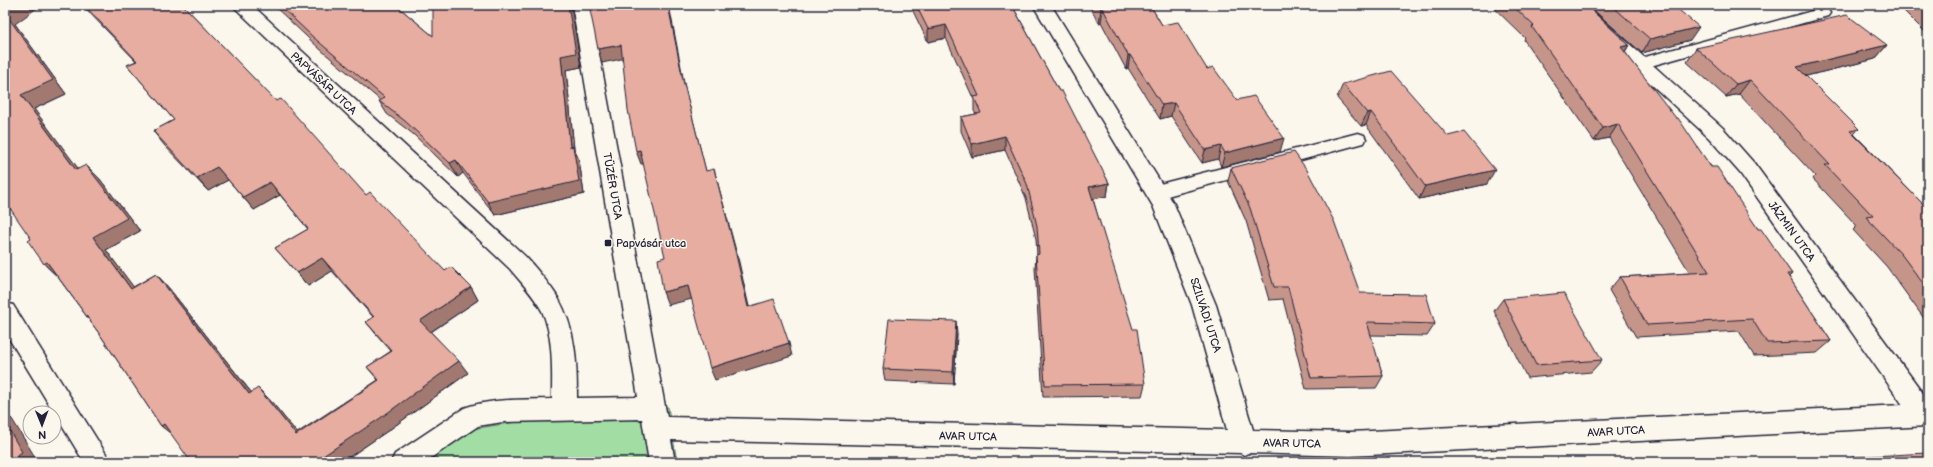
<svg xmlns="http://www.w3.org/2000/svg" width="1933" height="467" viewBox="0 0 1933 467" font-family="'Balsamiq Sans',sans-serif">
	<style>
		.green { fill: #a2dda3; stroke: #62806f }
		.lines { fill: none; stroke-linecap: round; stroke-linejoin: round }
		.service-casing { stroke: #22223b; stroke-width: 3 }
		.minor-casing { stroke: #22223b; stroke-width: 3 }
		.service { fill: #fbf7ec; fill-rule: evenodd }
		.minor { fill: #fbf7ec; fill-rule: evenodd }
		.wall { fill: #c6958a; stroke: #22223b }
		.shaded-wall { fill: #a17970; stroke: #22223b }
		.building { fill: #e6ada0; stroke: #22223b }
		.poi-dot { fill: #22223b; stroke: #fbf7ec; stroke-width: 1.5 }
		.labels { text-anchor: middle; stroke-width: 3; stroke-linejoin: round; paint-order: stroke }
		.street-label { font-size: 11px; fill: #22223b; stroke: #fbf7ec }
		.poi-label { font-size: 11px; fill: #22223b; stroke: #fbf7ec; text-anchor: start }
	</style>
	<rect width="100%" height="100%" fill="#fbf7ec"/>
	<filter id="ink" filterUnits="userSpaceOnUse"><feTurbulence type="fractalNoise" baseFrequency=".025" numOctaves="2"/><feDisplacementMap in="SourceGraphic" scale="8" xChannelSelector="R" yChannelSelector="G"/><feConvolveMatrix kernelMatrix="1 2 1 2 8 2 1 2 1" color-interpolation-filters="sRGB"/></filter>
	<g filter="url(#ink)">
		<path class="green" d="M668 407 677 462H424L472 429 536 419Z"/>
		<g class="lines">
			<defs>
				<path id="service" d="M1823 8 1828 10 1830 13 1828 16 1640 69 1634 68 1632 64 1634 60Z
					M1358 133 1364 135 1366 139 1364 143 1156 199 1150 197 1147 192 1150 187 1156 185Z"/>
				<path id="minor" d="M232 5H252L526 257C537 270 549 283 558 298 576 329 577 363 577 398L638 397 572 5H590L667 417 1227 430 1192 305 1153 206 1033 5H1051L1174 204 1216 305 1253 430 1350 432 1903 405 1740 173 1709 138 1566 5H1586L1723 128 1754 163 1928 400V426L1350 456 1248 453 1244 455 1240 453 671 440 675 462H649L642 419 503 422 478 426 425 462H391L395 454 464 408C492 398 523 400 552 399 552 370 554 338 542 311 534 296 521 282 510 269Z
					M5 302 13 305 111 462H84L5 332Z"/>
			</defs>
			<use href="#service" class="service-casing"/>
			<use href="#minor" class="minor-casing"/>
			<use href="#service" class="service"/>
			<use href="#minor" class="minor"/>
		</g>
		<path class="wall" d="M82 5H183L366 195 445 271 471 287 478 300 431 332 468 373 389 430 342 462 170 432 161 426 101 336 57 276 44 264 31 239 15 24 66 94 34 109 78 169 99 178 140 231 106 250 133 287 156 274 168 287 251 392 270 400 297 433 378 380 367 367 391 351 376 334 366 322 373 317 332 271 308 286 275 248 308 229 280 195 254 210 228 180 208 191 164 145 153 131 174 120 127 65 136 61Z
			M273 5H396L433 36 571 5 581 67 566 70 574 149 579 160 584 194 495 215 463 173 458 177 413 134 387 114 379 101 380 100 321 50Z
			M910 5H1012L1109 183 1107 196 1093 199 1145 384 1142 396 1043 397 1035 268 1036 255H1037L1036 239 1026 198 1005 150 972 157 961 131V117L976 114 974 111V100L946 38 928 42Z
			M1089 5H1150L1162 25 1207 69 1237 100 1280 152 1221 167 1218 159 1202 163 1171 116 1160 119 1128 68 1126 69 1101 22 1099 23Z
			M1491 5H1586L1629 45 1625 52 1792 274 1789 277 1831 341 1817 353 1754 356 1739 331 1636 337 1609 290 1620 277 1690 273 1609 138 1594 141 1524 40 1525 38Z
			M1588 5H1673L1690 40 1642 53Z
			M1898 5H1928V35Z
			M1887 45 1875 59 1806 76 1859 129 1854 134 1925 206H1928V324L1887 267 1853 230 1857 226 1813 179 1815 176 1739 94 1726 97 1687 62 1696 48Z
			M1343 84 1448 136 1487 184 1419 199 1366 125 1361 126 1337 98Z
			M1231 168 1360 293 1435 324 1427 336 1370 335 1383 376 1376 388 1306 389 1283 299 1269 300 1246 221 1228 181Z
			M1503 299 1602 360 1591 372 1527 378 1494 311Z
			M957 334 954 384 885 381 883 369Z
			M1853 457 1928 462H1846Z"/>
		<path class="shaded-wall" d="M10 5H41L15 24 66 94 34 109 89 183 76 170 21 95 5 13V8Z
			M568 5H571L581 67 566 70 574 149 579 160 584 194 495 215 488 202 570 147 561 56Z
			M668 5H669L686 93 709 184 683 80Z
			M1101 9H1103L1101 22 1099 23Z
			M946 25V38L928 42V29Z
			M1699 27 1690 40 1642 53 1650 39Z
			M621 45 626 58 602 63 598 49Z
			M1629 45 1621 58V47Z
			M1887 45 1875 59 1786 81 1797 67Z
			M1128 55H1130L1128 68 1126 69Z
			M1750 80 1739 94 1726 97 1736 84Z
			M1174 103 1171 116 1160 119 1162 105Z
			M1371 112 1366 125 1361 126 1367 113Z
			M1618 124 1609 138 1594 141 1603 128Z
			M1005 136V150L972 157V144Z
			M1284 138 1280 152 1221 167 1225 153Z
			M1221 146 1218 159 1202 163 1205 150Z
			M640 150 645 164H641L636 151Z
			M456 160 463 173 458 177 450 163Z
			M86 165 99 178 140 231 106 250 144 301 131 289 93 237Z
			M217 167 228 180 208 191 197 178Z
			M714 169 739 262 752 320 748 307Z
			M1495 170 1487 184 1419 199 1425 186Z
			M270 182 280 195 254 210 243 197Z
			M1109 183 1107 196 1088 200 1089 187Z
			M322 258 332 271 308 286 297 273Z
			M47 262 58 277 44 264Z
			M156 274 168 287 261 405 249 394Z
			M688 286 692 299 668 305 663 292Z
			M471 287 478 300 429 333 420 321Z
			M956 321 957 334 954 384 953 372Z
			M789 343 792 356 715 380 710 368Z
			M459 361 468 373 389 430 342 462H314Z
			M258 388 270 400 308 446 296 435Z
			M5 413 12 419 38 462H20L16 456 5 423Z
			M164 424 175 437 161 426Z"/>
		<path class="building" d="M5 5H10L5 8Z
			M84 5H183L276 101 281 99 366 195 370 192 445 271 451 267 471 287 420 321 459 361 379 419 314 462H191L164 424 161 426 101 336 47 262 44 264 28 241 31 239 5 201V13L53 80 21 95 76 170 86 165 127 218 93 237 131 289 156 274 249 394 258 388 296 435 379 380 367 367 392 351 366 322 374 317 322 258 297 273 275 248 308 229 270 182 243 197 217 167 197 178 153 131 174 120 127 65 137 61Z
			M279 5H396L433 36V5H568L576 53 561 56 570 147 573 146 579 181 488 202 456 160 450 163 405 121 379 101 385 98 313 37Z
			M589 5H668L683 80 706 171 714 169 735 250 748 307 774 299 789 343 710 368 688 286 663 292 658 259 665 257 640 150 636 151 628 110 621 45 598 49Z
			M916 5H1012L1059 91H1062L1109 183 1089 187 1133 329H1137L1145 384 1045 385 1036 255 1039 254 1037 226 1027 184 1005 136 972 144 961 117 981 113 974 97 979 96 946 25 928 29Z
			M1098 5H1150L1162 25 1178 22 1207 69 1213 67 1237 100 1254 96 1284 138 1225 153 1221 146 1205 150 1174 103 1162 105 1130 55H1128L1103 9H1101Z
			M1512 5H1586L1629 45 1621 47 1676 118H1678L1711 167H1717L1758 229H1761L1792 274H1787L1831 341 1767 343 1752 319 1647 325 1620 277 1709 272 1618 124 1603 128 1532 27 1534 26Z
			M1611 5H1673L1699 27 1650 39Z
			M1922 5H1928V11Z
			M1847 15 1887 45 1797 67 1859 129 1850 131 1925 206H1928V290L1901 254 1866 217 1873 216 1825 165H1830L1750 80 1736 84 1696 48Z
			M1391 71 1448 136 1464 132 1495 170 1425 186 1371 112 1367 113 1343 84Z
			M1294 152 1307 170 1334 221 1360 293 1426 294 1435 324 1367 322 1383 376 1311 378 1288 287H1274L1250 208 1231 168Z
			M1564 293 1602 360 1536 365 1503 299Z
			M889 319 956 321 953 372 883 369Z
			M5 423 22 452 16 456 20 462H5Z
			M1928 453V462H1857L1853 457Z"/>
	</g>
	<rect class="poi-dot" x="604" y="239" width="8" height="8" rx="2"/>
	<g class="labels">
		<g class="street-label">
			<text transform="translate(324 83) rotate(43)" y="4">PAPVÁSÁR UTCA</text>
			<text transform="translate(613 186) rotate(80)" y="4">TÜZÉR UTCA</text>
			<text transform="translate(1792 231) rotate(54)" y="4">JÁZMIN UTCA</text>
			<text transform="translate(1206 315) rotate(72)" y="4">SZILVÁDI UTCA</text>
			<text transform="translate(1616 431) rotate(-3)" y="4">AVAR UTCA</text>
			<text transform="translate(968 436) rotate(1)" y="4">AVAR UTCA</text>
			<text transform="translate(1292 443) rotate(1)" y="4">AVAR UTCA</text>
		</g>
		<g class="poi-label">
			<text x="616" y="247">Papvásár utca</text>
		</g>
	</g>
	<rect width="1933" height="467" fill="none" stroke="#fbf7ec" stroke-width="20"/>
	<rect x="10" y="10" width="1913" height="447" fill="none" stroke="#22223b" stroke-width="1.5" filter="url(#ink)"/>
	<g transform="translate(42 425) rotate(179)"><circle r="19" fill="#fbf7ec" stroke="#a4a2a5"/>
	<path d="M0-3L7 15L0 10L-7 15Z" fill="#22223b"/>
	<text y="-6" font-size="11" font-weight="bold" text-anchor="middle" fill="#22223b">N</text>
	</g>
</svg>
